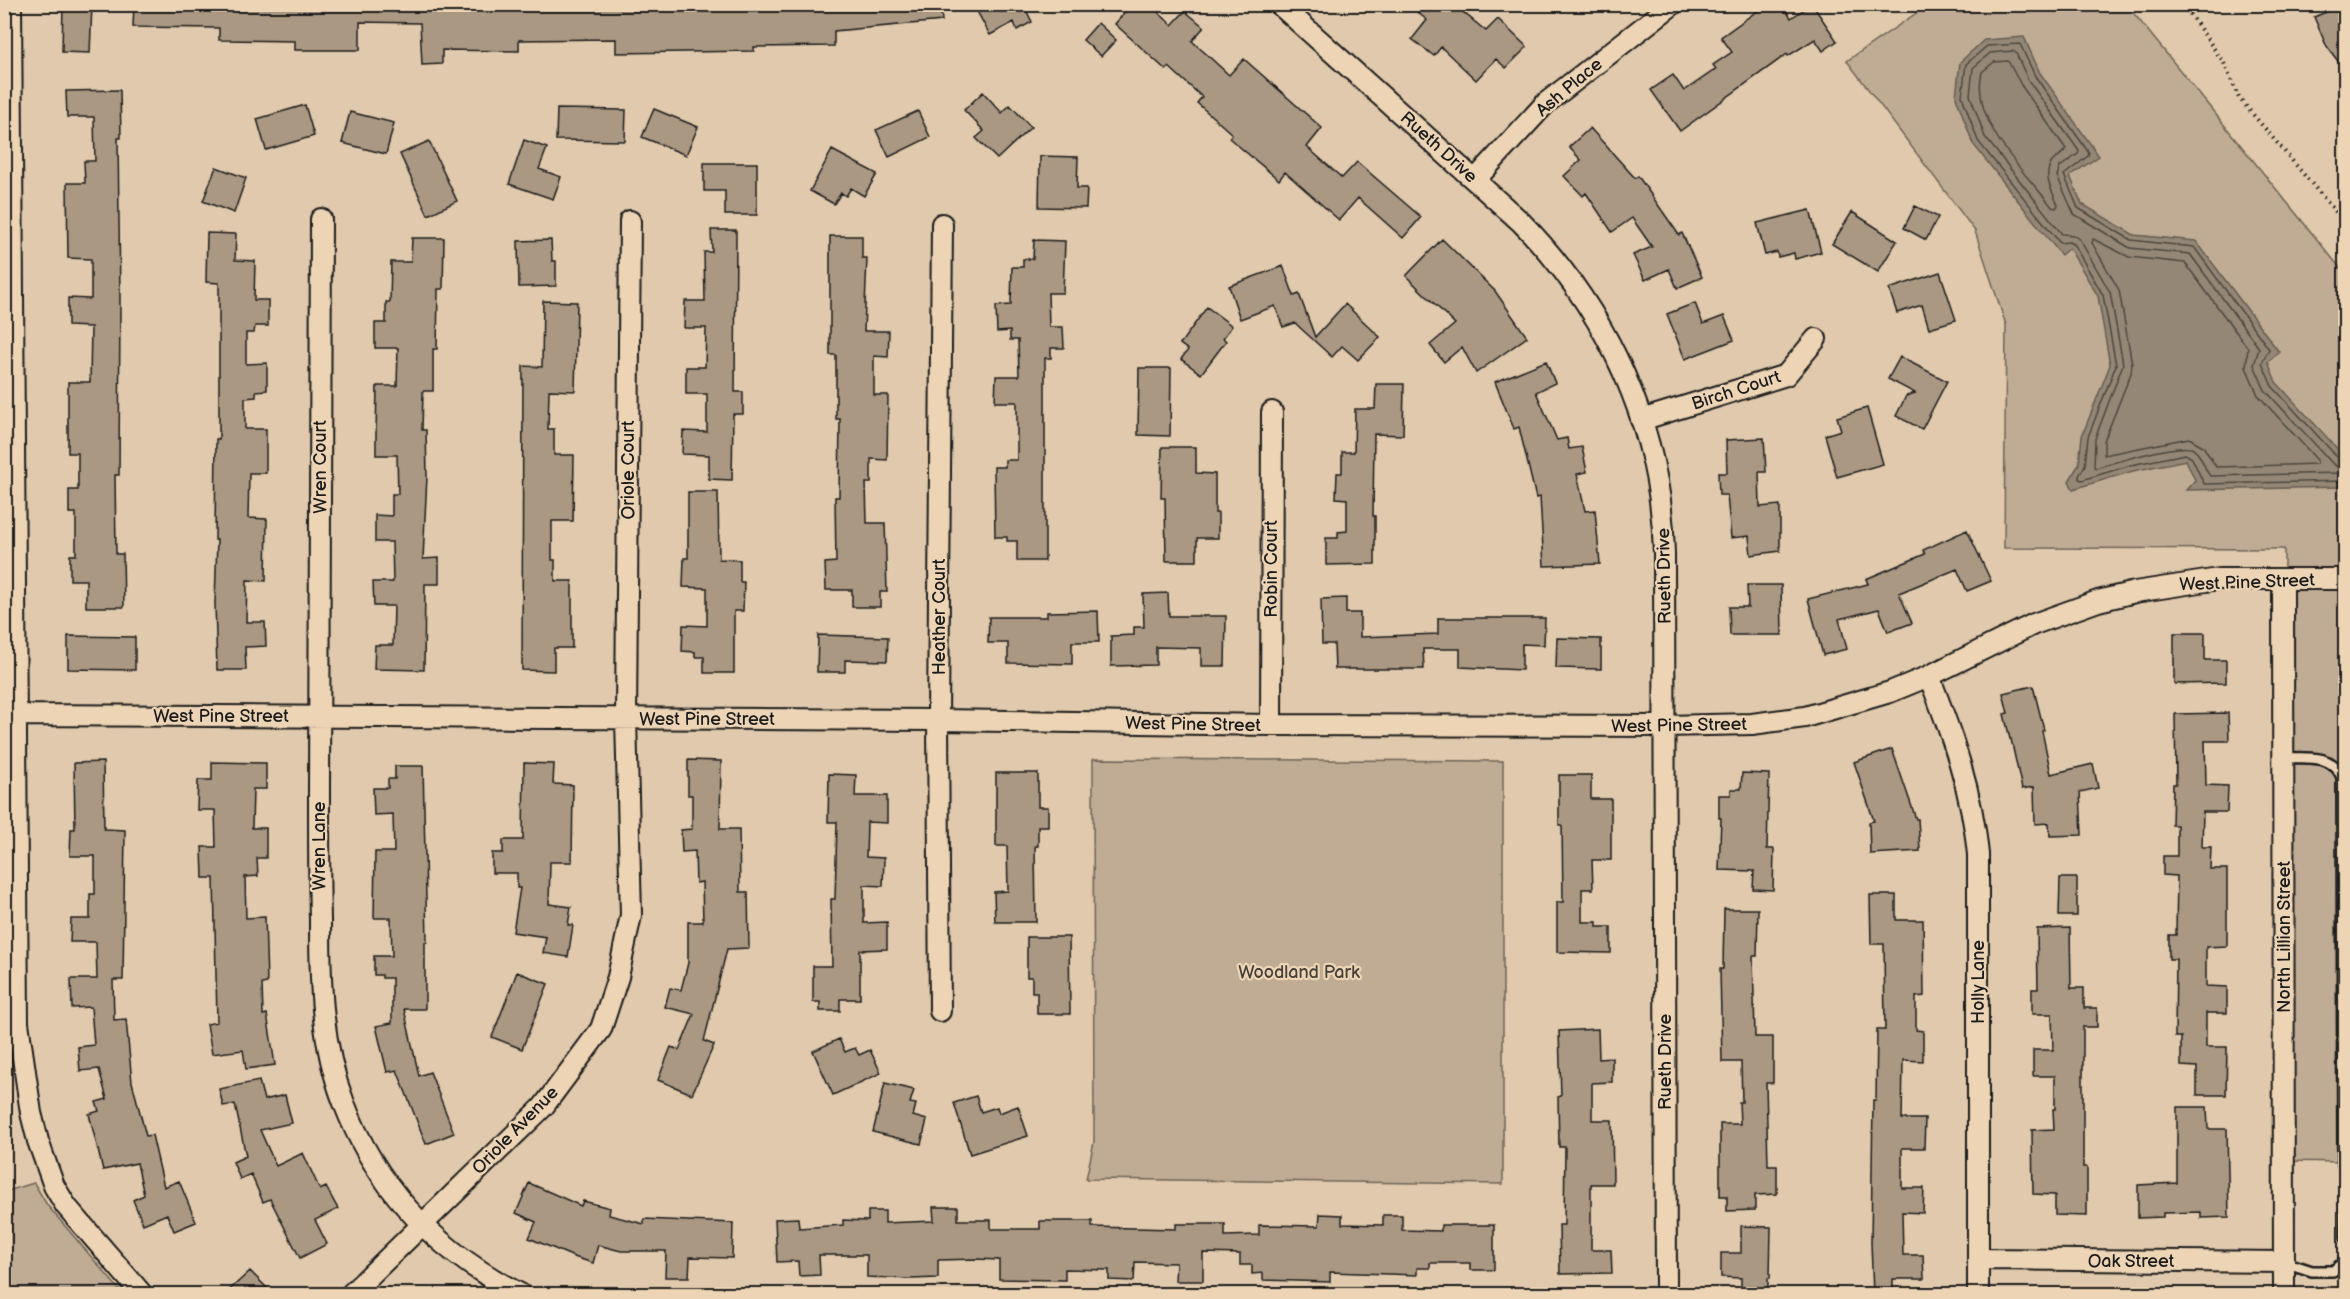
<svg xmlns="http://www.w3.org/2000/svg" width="2350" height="1299" viewBox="0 0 2350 1299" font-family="'Balsamiq Sans',sans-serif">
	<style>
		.green { fill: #c0ac94; stroke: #6e6458; stroke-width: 1.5 }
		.water { fill: #958774; stroke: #655c51; stroke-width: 1.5 }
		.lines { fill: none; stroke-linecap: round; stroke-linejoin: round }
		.shore { stroke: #4c473f; stroke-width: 1.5 }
		.building { fill: #aa9883; stroke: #1c1c1c; stroke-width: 1.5 }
		.service-casing { stroke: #1c1c1c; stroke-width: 14 }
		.minor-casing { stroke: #1c1c1c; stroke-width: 24 }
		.path { stroke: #1c1c1c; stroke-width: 4; stroke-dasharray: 1.5 4.5; stroke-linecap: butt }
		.service { stroke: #edd4b5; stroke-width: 9 }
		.minor { stroke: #edd4b5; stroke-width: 20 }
		.labels { text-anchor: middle; stroke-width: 4.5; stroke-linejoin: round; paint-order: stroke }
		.street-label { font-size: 18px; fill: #1c1c1c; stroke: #edd4b5 }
		.park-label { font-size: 18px; fill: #45403a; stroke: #edd4b5 }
	</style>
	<rect width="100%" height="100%" fill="#e0c9ac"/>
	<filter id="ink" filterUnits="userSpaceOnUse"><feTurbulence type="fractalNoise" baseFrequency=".0167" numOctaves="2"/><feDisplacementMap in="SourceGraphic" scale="12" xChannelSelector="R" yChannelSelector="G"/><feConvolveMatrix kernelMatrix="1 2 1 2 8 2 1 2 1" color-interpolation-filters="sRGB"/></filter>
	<g filter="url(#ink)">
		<path class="green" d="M1928 5H2127L2345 274V1162L2284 1161V549L2004 548 2006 325 1975 231 1847 61Z
			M1093 759 1503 761V1184L1086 1179 1094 1142Z
			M34 1183 47 1205 123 1294H5L4 1192Z"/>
		<path class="water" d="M2024 37 2040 73 2099 156 2070 176 2082 204 2134 235 2196 241 2279 352 2268 362 2276 382 2345 457 2344 487 2186 490 2195 480 2186 460 2133 471 2073 489 2069 481 2079 464 2082 436 2110 365 2098 296 2069 248 2061 255 1973 144 1956 97 1960 62 1984 40Z"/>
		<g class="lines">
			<path class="shore" d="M2013 51 2016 53 2028 80 2079 151 2078 154 2060 167 2057 176 2074 214 2130 248 2190 254 2259 348 2254 365 2265 390 2333 464 2340 468 2339 473 2210 476C2204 469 2202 454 2193 449 2181 442 2112 463 2096 468L2094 467 2095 439 2123 364 2110 292 2080 240 2073 235 2062 234 1985 137 1970 95 1973 68 1990 53Z
				M2008 61 2021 85 2066 149C2063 154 2057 157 2052 162 2042 176 2052 191 2058 205L2056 208 2052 207C2024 171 1970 122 1982 72L1994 62Z
				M2093 239 2129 257 2185 263 2248 348 2246 367 2258 395 2317 460V464L2216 467 2203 446 2189 438 2104 455V441L2131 373 2132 364 2119 290 2092 243Z
				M2346 461 2339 459 2272 386 2262 363 2269 349 2194 247 2131 240 2078 208 2064 175 2088 156 2089 153 2035 76 2020 44 1987 46 1966 64 1962 96 1978 141 2060 243 2069 242 2074 245 2103 295 2116 365 2088 437 2085 465 2079 476V479L2082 480 2131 465 2185 454 2192 458 2204 484 2346 481"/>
		</g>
		<path class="building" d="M63 4H92L90 53 62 52Z
			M134 4H940L942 21 834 31V46L754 47V51L616 53V39L519 40V51L442 50V64L422 65 420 23 360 22V50H295V41L219 40V28L133 27Z
			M973 4H1023L1032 22 1017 30 1014 22 990 35Z
			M1132 4H1149L1172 25 1185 11 1204 27 1192 41 1229 75 1244 59 1322 128 1307 147 1342 178 1357 162 1421 217 1403 238 1358 198 1339 220 1285 172 1279 180 1229 138 1232 134 1197 103 1202 97 1169 67 1166 70 1115 24Z
			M1407 4H1453L1486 31 1498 19 1527 47 1506 68 1496 59 1476 80 1441 47 1434 56 1412 39 1427 20Z
			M1753 4H1782L1791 18 1812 4 1837 41 1823 51 1815 39 1788 56 1787 54 1680 131 1651 90 1673 75 1684 91 1716 69 1713 65 1732 52 1721 37 1757 11Z
			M2338 7 2346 25V72L2326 45 2314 17Z
			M1098 23 1116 40 1101 56 1083 40Z
			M120 90 121 138H118L120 299 119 475H115L116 554H123L124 607H86V580H70V555H76V513H69V490H78V453H68V382H90L91 327 68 326V298L91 299V259L68 258 67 183H85L84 161H95L94 117H67L66 91Z
			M983 92 1002 113 1010 105 1031 127 997 159 976 138 984 131 964 110Z
			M305 105 314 136 266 150 257 119Z
			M557 109 626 110 625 141 556 140Z
			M654 109 698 127 686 155 642 137Z
			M918 111 930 137 889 157 876 130Z
			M350 112 394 123 386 154 342 143Z
			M1590 128 1635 178 1638 176 1679 235 1682 233 1702 277 1677 288 1669 269 1645 280 1633 255 1652 247 1632 218 1612 232 1586 193 1583 196 1564 176 1581 160 1569 147Z
			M524 140 547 148 539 169 561 177 553 199 509 184Z
			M429 141 457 201 428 215 400 154Z
			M832 150 877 174 864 196 851 188 846 196 841 193 834 204 810 191Z
			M1040 156 1078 157 1077 188H1087L1086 208 1039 207Z
			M704 163H757V215H725V191H704Z
			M216 167 246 178 234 213 203 201Z
			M1915 206 1938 217 1926 240 1904 228Z
			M1810 210 1821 252 1795 259 1794 253 1778 257 1777 252 1765 255 1757 223Z
			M1852 212 1897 241 1878 272 1832 244Z
			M711 230H736L735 392H743V414H733L732 480 709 479V455L682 454 683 431 707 432V394H686V367H705L706 328H684L685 301H705L704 252H712Z
			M207 233 236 234 235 260 255 261 254 300H268V326H255L254 333H246V364L267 363V390L256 391V397L245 398V429H266V473H249L248 518 267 519 266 581 247 580 246 622H265L266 646 245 647 246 670H217L215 603 217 540H215L216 439H219V283L206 282Z
			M830 236H862V258H867L864 331H889L888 357 874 356V395H888L887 460 871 459V483H866L867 523H885L887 592H880V607H852V590H826L825 563 836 562 835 497H839L840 419H836V355H830Z
			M412 238H444L443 289H438L437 349H433V391H423L422 430H426L427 476 423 559 439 558V584H425L424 670 374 669 375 645H393L394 606H374L373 582H393L392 542H375V515L392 516V494H398L397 455H376V434L377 386H397L398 348H375V323H386V302H390L391 262H411Z
			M1442 239 1495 291 1527 337 1476 373 1462 347 1444 362 1430 345 1455 324 1406 276Z
			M551 240 552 261H556V286L519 287 518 241Z
			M1034 240 1065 241 1063 293H1048L1049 327H1063L1064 348H1051V358H1045V561H1017V541H1007V537H995L994 467H1005V460H1017V402H995L996 376H1019L1018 340H1010V331L997 332 996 306 1011 305 1012 267H1023V259H1033Z
			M1283 266 1294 296 1299 294 1315 337 1345 304 1380 337 1358 360 1342 346 1332 357 1295 323 1283 327 1275 306 1240 319 1229 286Z
			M1940 272 1956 320 1929 328 1922 305 1897 313 1889 289Z
			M543 301 577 302 575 391 549 390 548 429H554V455H574L573 521H552V560H555V581H572V648H554V671L522 670 523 366 542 367Z
			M1695 303 1703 324 1724 316 1734 340 1685 359 1667 314Z
			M1207 307 1232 326 1223 338 1226 341 1201 374 1181 359 1188 350 1180 344Z
			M1900 357 1947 381 1922 429 1896 416 1906 396 1915 393 1888 379Z
			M1546 361 1555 383 1536 392 1557 440 1567 438 1569 449 1582 447 1587 472 1577 474 1585 511 1595 510 1600 564 1544 566 1540 497 1536 498 1519 427 1514 429 1495 382Z
			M1139 368H1171L1170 436 1138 435Z
			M1376 384H1404L1403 435 1374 434 1373 516H1375V564L1326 565V538H1338V532L1347 531V499L1336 498 1337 473H1342V452H1354L1355 409H1375Z
			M1867 408 1883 464 1837 477 1825 435 1841 430 1837 417Z
			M1764 438 1766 472H1759L1760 507 1780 505V551L1751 555 1749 536 1731 538 1727 495H1719L1718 473H1727L1726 440Z
			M1162 447H1196V473L1215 474V513H1218V538H1197V561H1166L1165 498H1161Z
			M688 492H718L719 559 740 560V582H744L743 611H734V673H704V657H695V652L682 651 683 625 707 626V588L683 587 684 558H688Z
			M1967 530 1991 581 1967 591 1957 569 1899 593 1912 623 1888 632 1879 609 1839 619 1847 649 1823 655 1808 599 1868 584 1866 579 1925 554 1923 550Z
			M1747 585H1781L1782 635H1730L1729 607H1748Z
			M1168 593 1169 616H1226L1225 666H1201V648L1156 647V665L1111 666V636L1134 635V627H1144L1143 594Z
			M1346 598V613H1360V637L1438 634V618H1545L1544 645 1522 644V670L1460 667V649H1423L1424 669H1335L1334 644H1322L1321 599Z
			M1098 611 1099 642H1072V664L1008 663V643H988L989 617H1047V612Z
			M2174 633H2205V660H2226V683L2174 684Z
			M818 635 888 637 887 661 845 660V672H817Z
			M68 636 135 637V670L68 669Z
			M1557 638 1601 639V669L1556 668Z
			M2033 686 2044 730 2042 731 2051 774 2093 764 2098 788 2080 792 2082 835 2050 836 2049 823 2035 824 2034 787 2022 789 2011 739H2010L2004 714 2008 713 2003 693Z
			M2228 713 2229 741H2205L2206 785 2228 786 2227 812H2203L2202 847H2211L2210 869H2227V946L2206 947V986L2227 987V1013H2206V1047H2227L2226 1095H2197V1067L2181 1066V1037H2175L2176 959H2169V935H2176L2177 876 2163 875V856H2177V825H2172L2173 784H2176L2175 714Z
			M1892 749 1916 819H1918L1920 851 1870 854 1869 822 1874 821 1854 762Z
			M688 760 721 761 720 829H739L740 892H748L749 948 727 949 704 1041 714 1045 692 1094 658 1080 671 1047 679 1050 694 1014 665 1007 670 988 681 990 688 963V922H703L702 882 696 883 695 851 682 852 681 830 692 829V795H688Z
			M103 762 104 829 125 830 123 980H113L114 1020 126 1019 132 1082 146 1136 152 1135 164 1187 179 1181 196 1222 174 1231 167 1214 143 1224 133 1200 144 1195 137 1163 103 1170 89 1114 99 1111 96 1102 107 1099 99 1069 80 1071 78 1047 94 1045 91 1007 72 1008 71 979H97L96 942H70L71 919H90V894H95V856H70L71 829H75L74 763Z
			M212 762 266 763V789H253L252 828H266V858H257L258 876 245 877 246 918 265 917 267 983 262 984 263 1015 267 1014 275 1065 246 1069 243 1050 212 1054 207 1024 217 1022 214 878H203L202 847H216L215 810H197L198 780H212Z
			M524 763 554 764 553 784 573 785 572 862H550L549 904 571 907 568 925H573L568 957 543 953 546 937 513 932 520 888H517V873H492V853H503V840H523Z
			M395 766H423L427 942H425V1009H404L419 1076 430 1072 454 1133 426 1144 397 1070 387 1072 376 1026 392 1023V978H382V975H374V956H392L391 918H374L375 852H394L393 814 374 815 373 788H388V779H395Z
			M996 773H1038V807H1048V826H1038V846H1035L1036 922H995L994 892 1008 891 1007 846H996Z
			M1742 773 1769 774 1767 849H1774L1773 890 1753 889 1754 871 1719 870 1721 818H1719V795H1731V789H1741Z
			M829 774 856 775 855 796H887V823L867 822 866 857 884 858 883 886 864 885V923L887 922V949L860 950V999H840V1011H820V1002H813V966H832L831 899H835L837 822H828Z
			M1559 775H1591V799H1611V860H1592L1593 889H1582V922H1597V927H1611V953L1557 952V902H1563L1562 825H1559Z
			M2060 878H2077V916H2059Z
			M1870 895H1896V920H1923L1924 996 1916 997V1030L1923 1031V1061L1903 1060 1902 1119H1925L1924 1148H1902V1188H1924L1923 1213 1902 1212 1903 1255H1923L1924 1279H1893V1294H1873L1871 1243 1873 1100H1876L1877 1030H1885L1884 944H1871Z
			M1724 909H1758L1757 956H1753L1755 1037H1773V1083H1766L1768 1166H1777V1194L1755 1195V1210L1727 1211V1196H1720V1124H1740L1739 1102H1742L1741 1062H1722L1720 969H1723Z
			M2070 928 2071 988H2084V1008H2097V1027H2083V1167H2087V1216L2055 1215V1195L2033 1194 2032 1130 2054 1129 2053 1109H2055V1076H2033V1050H2053L2052 1014H2032V989H2038L2037 929Z
			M1027 937H1069L1070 1014H1037V992H1032V977H1027Z
			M517 972 548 984 522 1049 492 1037Z
			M1598 1029 1599 1059 1612 1058V1082L1592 1083V1120H1612L1613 1184H1591V1250H1611L1612 1273 1560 1274 1559 1225H1564L1565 1147H1559L1558 1097 1561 1096 1559 1031Z
			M839 1039 845 1052 855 1048 859 1055 870 1050 881 1073 833 1095 813 1051Z
			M259 1081 264 1100 285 1095 292 1123 260 1130 276 1166 303 1153 320 1190 326 1187 338 1209 315 1220 327 1244 300 1258 270 1199 263 1202 251 1174 240 1179 233 1162 246 1156 235 1104 223 1106 219 1089Z
			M885 1083 914 1090 910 1103 916 1104 913 1116 927 1120 921 1144 873 1132Z
			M976 1096 981 1112 997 1107 999 1113 1018 1106 1028 1136 970 1154 954 1103Z
			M2177 1107H2207L2208 1129H2227L2229 1217 2201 1218V1212L2163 1213V1217L2138 1218V1185L2177 1183Z
			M529 1183 581 1206 583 1201 610 1208 609 1215 644 1224V1219L733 1223 732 1258 690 1257 689 1277H665L666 1251H621L598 1245 593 1263 574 1257 529 1238 536 1222 516 1213Z
			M933 1207H958V1220H991V1229H1040V1221H1092V1227L1176 1229V1224H1225V1236L1259 1235V1225L1319 1226 1320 1214 1342 1215V1224L1383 1225V1215H1402V1230L1441 1231V1225H1494V1270H1470V1263H1430V1268H1417V1275L1330 1272V1282L1263 1280V1273L1252 1274V1265H1240V1254L1203 1253V1281H1175L1176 1263 1135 1262 1134 1281 1109 1280V1270L1065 1269V1280L999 1279V1260L976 1259 938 1260V1278L910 1279 867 1277V1255H819L820 1275 799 1276 798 1261 777 1262 775 1219 798 1218 799 1228 843 1225V1220L868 1221V1211H885V1223L934 1221Z
			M1741 1226 1771 1227 1770 1278H1768V1294H1741V1278L1721 1277V1253H1741Z
			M250 1271 273 1294H225Z"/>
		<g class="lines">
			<defs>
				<path id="service" d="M2283 758C2305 758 2332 753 2342 777L2343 1164 2346 1174
					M2346 1190V1238
					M2284 1262 2312 1271H2333L2346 1260"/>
				<path id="minor" d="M11 4 18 1023 31 1113 38 1141 54 1186 66 1206 142 1294
					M1279 4 1521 222C1608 311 1662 429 1664 554L1666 1294
					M1475 180 1546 103 1673 4
					M321 219C320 410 318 601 319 793 319 835 319 878 320 920 320 983 321 1044 344 1103 377 1190 438 1252 520 1294
					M1641 420 1786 375 1816 339
					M2283 579 2284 1294
					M1929 676C1952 735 1972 791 1978 854V1294
					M14 715 938 720 1271 725 1665 726 1752 724 1805 717 1890 692 1929 676 2034 624 2098 601 2135 592 2219 579H2346
					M1271 725 1272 412
					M940 1011 938 720 942 224
					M1978 1259 2284 1262
					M351 1294 543 1107 601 1029 618 977 631 915 626 718 630 221"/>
			</defs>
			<use href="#service" class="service-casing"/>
			<use href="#minor" class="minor-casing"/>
			<path class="path" d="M2183 4 2224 63 2239 98 2346 224"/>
			<use href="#service" class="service"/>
			<use href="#minor" class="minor"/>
		</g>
	</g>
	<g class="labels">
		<g class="street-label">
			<text transform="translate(1569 87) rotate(-40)" y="6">Ash Place</text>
			<text transform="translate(1439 147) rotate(42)" y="6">Rueth Drive</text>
			<text transform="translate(1736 390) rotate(-18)" y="6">Birch Court</text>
			<text transform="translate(320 467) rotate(-90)" y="6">Wren Court</text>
			<text transform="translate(628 470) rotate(-90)" y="6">Oriole Court</text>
			<text transform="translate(1271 569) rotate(-90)" y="6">Robin Court</text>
			<text transform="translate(1664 576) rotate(-91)" y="6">Rueth Drive</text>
			<text transform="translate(2247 582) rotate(-2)" y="6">West Pine Street</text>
			<text transform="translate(939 617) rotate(-90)" y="6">Heather Court</text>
			<text x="221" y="722">West Pine Street</text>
			<text x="707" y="725">West Pine Street</text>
			<text transform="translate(1193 724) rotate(1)" y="6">West Pine Street</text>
			<text transform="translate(1679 725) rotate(-1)" y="6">West Pine Street</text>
			<text transform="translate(319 846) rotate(-90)" y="6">Wren Lane</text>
			<text transform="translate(2284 937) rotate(-90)" y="6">North Lillian Street</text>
			<text transform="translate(1978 982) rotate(-90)" y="6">Holly Lane</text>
			<text transform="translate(1665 1062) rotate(-90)" y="6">Rueth Drive</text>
			<text transform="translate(515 1130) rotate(-46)" y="6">Oriole Avenue</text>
			<text x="2131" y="1267">Oak Street</text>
		</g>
		<g class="park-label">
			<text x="1299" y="978">Woodland Park</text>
		</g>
	</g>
	<rect width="2350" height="1299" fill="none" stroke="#edd4b5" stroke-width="24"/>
	<rect x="12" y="12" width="2326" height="1275" fill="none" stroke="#1c1c1c" stroke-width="2" filter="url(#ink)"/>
</svg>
